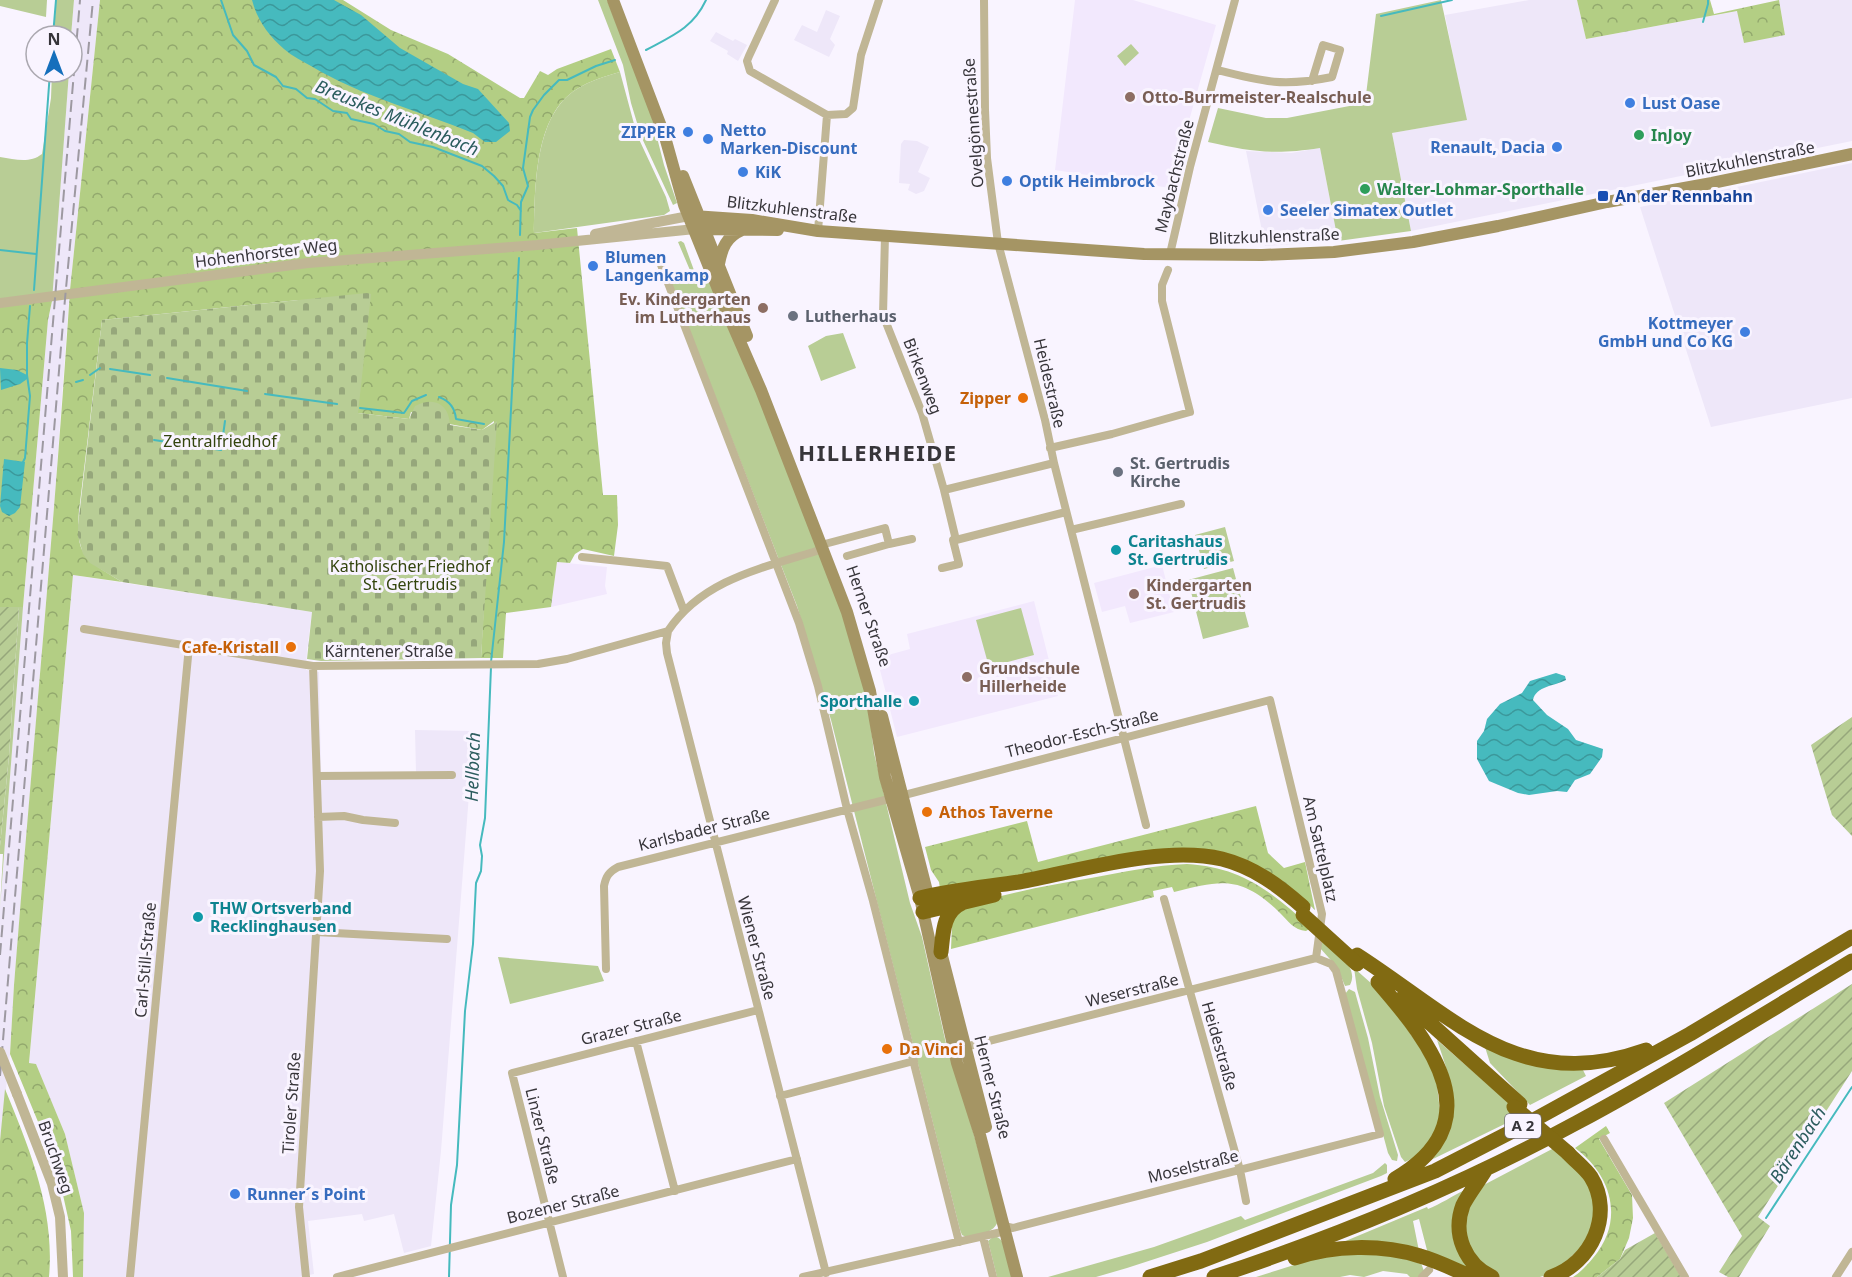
<svg xmlns="http://www.w3.org/2000/svg" width="1852" height="1277" viewBox="0 0 1852 1277" font-family="'Noto Sans',sans-serif">
	<style>
		.built { fill: #eee7f9 }
		.education { fill: #f2e8fd }
		.green { fill: #b8cd95 }
		.forest { fill: url(#forest-crowns) }
		.cemetery { fill: url(#cemetery-stones) }
		.garden { fill: url(#garden-furrows) }
		.water { fill: url(#water-waves) }
		.lines { fill: none; stroke-linecap: round; stroke-linejoin: round }
		.stream { stroke: #46babe; stroke-width: 2 }
		.minor { stroke: #c0b695; stroke-width: 8 }
		.tertiary { stroke: #c0b695; stroke-width: 10 }
		.secondary { stroke: #a59564; stroke-width: 12 }
		.motorway { stroke: #816a12; stroke-width: 15 }
		.rail { stroke: #9d99a1; stroke-width: 2; stroke-dasharray: 12 6; stroke-linecap: butt }
		.tertiary-bridge { stroke: #c0b695; stroke-width: 10 }
		.motorway-bridge { stroke: #816a12; stroke-width: 15 }
		.education-dot { fill: #8d6e63; stroke: #f9f4ff; stroke-width: 2 }
		.shop-dot { fill: #3f7fe0; stroke: #f9f4ff; stroke-width: 2 }
		.leisure-dot { fill: #2e9e5b; stroke: #f9f4ff; stroke-width: 2 }
		.transit-dot { fill: #1a4fb4; stroke: #f9f4ff; stroke-width: 2 }
		.worship-dot { fill: #6b7280; stroke: #f9f4ff; stroke-width: 2 }
		.food-dot { fill: #e8710a; stroke: #f9f4ff; stroke-width: 2 }
		.culture-dot { fill: #0f9aa8; stroke: #f9f4ff; stroke-width: 2 }
		.labels { text-anchor: middle; stroke-width: 6; stroke-linejoin: round; paint-order: stroke }
		.shield { fill: #f9f4ff; stroke: #716e75; stroke-width: 1.5 }
		.shield-label { font-size: 15px; font-weight: bold; fill: #37353a }
		.education-label { font-size: 16px; font-weight: bold; fill: #785e54; stroke: #f9f4ff; text-anchor: start }
		.shop-label { font-size: 16px; font-weight: bold; fill: #366cbe; stroke: #f9f4ff; text-anchor: start }
		.street-label { font-size: 16px; fill: #37353a; stroke: #f9f4ff }
		.leisure-label { font-size: 16px; font-weight: bold; fill: #27864d; stroke: #f9f4ff; text-anchor: start }
		.transit-label { font-size: 16px; font-weight: bold; fill: #164399; stroke: #f9f4ff; text-anchor: start }
		.worship-label { font-size: 16px; font-weight: bold; fill: #5b616d; stroke: #f9f4ff; text-anchor: start }
		.food-label { font-size: 16px; font-weight: bold; fill: #c56008; stroke: #f9f4ff; text-anchor: end }
		.park-label { font-size: 16px; fill: #33440d; stroke: #f9f4ff }
		.culture-label { font-size: 16px; font-weight: bold; fill: #0d838f; stroke: #f9f4ff; text-anchor: start }
		.water-label { font-size: 18px; font-style: italic; fill: #2b5c5e; stroke: #f9f4ff }
		.district-label { font-size: 22px; font-weight: bold; letter-spacing: 1.5px; fill: #37353a; stroke: #f9f4ff }
	</style>
	<defs>
		<pattern id="forest-crowns" width="20" height="18" patternUnits="userSpaceOnUse" patternTransform="scale(1.5)"><rect width="20" height="18" fill="#b3ce84"/><path d="M2 6a3 3 0 1 1 6 0M12 15a3 3 0 1 1 6 0" fill="none" stroke="#92a86d"/></pattern>
		<pattern id="cemetery-stones" width="16" height="16" patternUnits="userSpaceOnUse" patternTransform="scale(1.5)"><rect width="16" height="16" fill="#b8cd95"/><path d="M2 7V4a2 2 0 0 1 4 0v3zM10 15v-3a2 2 0 0 1 4 0v3z" fill="#96a77b"/></pattern>
		<pattern id="garden-furrows" width="10" height="10" patternUnits="userSpaceOnUse" patternTransform="scale(1.5)"><rect width="10" height="10" fill="#b8cd95"/><path d="M-1 1l2-2M0 10L10 0M9 11l2-2" fill="none" stroke="#96a77b"/></pattern>
		<pattern id="water-waves" width="16" height="10" patternUnits="userSpaceOnUse" patternTransform="scale(1.5)"><rect width="16" height="10" fill="#46babe"/><path d="M0 5q4-4 8 0t8 0" fill="none" stroke="#3b989b"/></pattern>
	</defs>
	<rect width="100%" height="100%" fill="#f9f4ff"/>
	<path class="built" d="M74 0H100L70 290 52 292 69 72H72L71 36Z
		M1529 0H1577L1586 39 1738 11 1744 42 1785 34 1779 0H1852V141L1411 231 1392 133 1466 120 1445 15Z
		M826 10 840 16 830 39 835 45 829 57 794 40 802 25 817 32Z
		M716 32 733 41 735 39 747 45 738 61 727 54 728 51 710 41Z
		M904 140 917 141 929 147 918 172 930 178 924 191 916 194 908 190 910 184 899 183 901 144Z
		M1320 148 1338 241 1265 246 1246 151 1291 153Z
		M1852 163V398L1711 427 1640 207Z
		M69 299 55 495 14 985 10 1054 0 1141V908L23 607 48 320 52 301Z
		M73 575 312 612 307 651 306 670 319 672 321 772H416L415 730 474 731 441 1151 431 1246 404 1253 394 1214 364 1221 362 1214 308 1221 314 1274 299 1277H83L84 1213 65 1134 36 1065 29 1064Z"/>
	<path class="education" d="M1075 0H1133L1216 25 1170 188 1055 170Z
		M557 562 607 567 605 586 607 594 551 607Z
		M1162 565 1174 612 1130 623 1125 606 1102 612 1094 583Z
		M1034 601 1058 696 897 737 877 658 910 649 907 634Z"/>
	<path class="green" d="M0 0H47L46 17 0 6Z
		M56 0H74L71 36H54Z
		M598 0H607L650 110 664 165 677 203 673 205 641 136 631 103 623 65Z
		M1441 0 1467 120 1392 133 1411 231 1338 241 1320 148C1274 155 1253 152 1208 142L1218 108 1266 118H1287L1365 103 1376 14Z
		M1131 44 1139 53 1125 66 1117 56Z
		M52 72H69L52 301 48 303 0 307V157C15 159 29 164 42 154L51 98Z
		M620 72 637 135 666 197 670 211 664 215 534 233C535 189 534 115 577 89 589 81 606 76 620 72Z
		M681 241 684 243 695 273 703 271 714 289 737 341 850 634 868 702 874 753 910 903 922 937 947 1048 952 1057 998 1220C995 1234 978 1234 966 1237L962 1235 960 1230 831 720 797 606 671 283 692 275 678 242Z
		M843 333 856 368 821 381 808 346 826 336Z
		M1225 527 1234 561 1204 569 1195 535Z
		M1233 568 1249 627 1203 639 1188 580Z
		M19 607H23L0 908 3 854H0V846L9 756Z
		M1021 608 1034 655 989 667 976 620Z
		M1320 938C1333 949 1360 966 1350 985L1345 986 1337 967 1320 948Z
		M498 957 598 966 604 981 510 1004Z
		M1354 968 1381 992 1419 1046 1436 1077 1441 1120 1423 1153 1405 1162 1401 1157 1384 1106 1372 1043 1357 989Z
		M1349 989 1355 992 1368 1038 1380 1097 1398 1155 1397 1161 1392 1160 1388 1153 1345 994Z
		M1437 1040 1509 1103 1519 1117 1433 1159C1464 1114 1453 1087 1437 1040Z
		M1485 1047 1540 1067 1583 1070 1586 1076 1530 1105 1490 1063Z
		M1554 1148 1584 1175 1597 1201 1591 1238 1555 1272 1540 1277H1498L1475 1261 1462 1225 1478 1188Z
		M1385 1163 1387 1165V1173L1381 1176 1207 1242 1127 1268 1096 1277H1048L1154 1247 1241 1216 1245 1220 1373 1173Z
		M1465 1190 1458 1205 1475 1274 1428 1254 1419 1219 1413 1221 1419 1251 1336 1245 1427 1207 1428 1209C1441 1204 1452 1196 1465 1190Z
		M994 1236C1009 1239 1009 1265 1012 1277H997L988 1241Z
		M1385 1254 1421 1263 1424 1271 1420 1277H1410L1407 1274 1383 1271 1364 1277 1350 1275 1340 1277H1256L1313 1259 1331 1255Z"/>
	<path class="forest" d="M100 0H343L391 30 448 54 520 98H524L540 71 548 75 557 69 611 49 620 72C606 76 589 81 577 89 534 115 535 188 534 233L577 228 603 495H617L618 525 614 556 583 549 575 554 570 563 557 562 551 607 506 613 503 658H481L494 421 482 430 449 424 411 412 409 419 358 413 299 300 102 320 79 511C75 558 86 559 122 582L73 575 29 1063 36 1064 65 1134 84 1213 83 1277H73L71 1231 59 1177 48 1146 10 1054 14 985C32 753 55 522 70 290Z
		M1577 0H1710L1714 14 1779 0 1785 35 1744 43 1737 11 1586 39Z
		M52 301 48 320 23 607H0V307Z
		M1256 806 1268 853 1284 868 1305 862 1315 910 1301 897 1213 852 940 889 939 882 931 870 925 847 1027 821 1038 862Z
		M1187 864C1241 867 1273 892 1311 928L1306 931C1294 930 1288 921 1280 913 1241 875 1222 880 1174 892L1172 887 1153 891 1154 897 951 949 952 926 955 910C999 894 1045 886 1091 878 1123 872 1155 865 1187 864Z
		M5 1089C30 1150 55 1210 49 1277H0V1141Z
		M1606 1126 1610 1133 1599 1139 1632 1195 1633 1218 1629 1238 1620 1259 1597 1277H1573C1581 1272 1587 1265 1593 1258 1625 1221 1612 1175 1575 1148Z"/>
	<path class="cemetery" d="M367 293 371 294 358 413 409 419 415 406C434 396 449 404 450 425L482 430 497 421 481 658 321 661 307 659 312 612 122 582 90 563 83 554 78 536V525L102 320Z"/>
	<path class="garden" d="M0 607H19L9 756 0 846Z
		M1852 717V836L1832 815 1811 745Z
		M1852 984V1071L1758 1217 1770 1226 1739 1277H1728L1719 1272 1742 1236 1664 1103Z
		M1655 1233 1681 1277H1597L1620 1259 1625 1250Z"/>
	<path class="water" d="M252 0H334L361 15 400 48 463 84 478 89 509 123 510 131 496 142H485L473 133C419 111 361 96 311 66 302 61 292 56 284 49 269 36 257 20 252 0Z
		M0 368 17 370 27 375V379L20 384 1 390Z
		M4 459 25 462 20 507 15 513 9 516 2 512 0 506Z
		M1556 673 1565 676 1566 680C1555 686 1536 686 1533 700L1547 715 1568 729 1576 740 1603 749 1602 757 1590 774 1575 780 1567 792 1557 791 1529 795 1518 793 1489 781 1477 759V741L1484 731 1487 719 1500 704 1522 693 1530 681Z"/>
	<g class="lines">
		<path class="stream" d="M221 0 233 35 247 51 254 65 276 77 283 86 296 89 307 98 315 99 333 111 347 113 351 119 374 124 385 131 399 134 410 142 433 147 482 166 494 176 503 186 508 200 517 205 521 211
			M1381 16 1452 0
			M1703 22 1708 4V0
			M53 36 56 0
			M646 50C672 36 693 28 706 0
			M520 235 521 202 528 186 523 168 530 117 533 110 544 95 559 80H567L596 66 615 60
			M0 250 36 254
			M34 290 50 72
			M110 369 150 375
			M90 375 100 368
			M167 378 247 391
			M76 382 83 380
			M265 394 337 404
			M439 397C450 401 455 408 456 419L484 424
			M360 408 404 413 412 401 426 395
			M154 440 221 450 225 421
			M23 462 25 458 30 396 27 375V343L30 306
			M491 662 504 542 519 258
			M1766 1218 1852 1087
			M449 1277 451 1205 457 1165 465 1011 473 944 476 883 481 871 482 856 480 845 485 818 491 667"/>
		<path class="minor" d="M775 0 749 56 747 61 750 71 827 115 846 114 853 108 861 55 879 0
			M984 0 985 110 987 158 998 243 1045 420 1054 463 1146 825
			M1217 70C1264 82 1283 87 1332 77L1340 50 1323 45 1312 81
			M818 231 827 115
			M885 236 883 315 922 413 944 490 956 540H953L959 564 942 568
			M1170 254 1190 167 1235 0
			M658 257 799 623 818 686 847 809 873 901 959 1242
			M1050 448 1112 434 1190 412 1162 301V285L1168 270
			M944 490 1054 463
			M1071 530 1181 504
			M956 540 1066 512
			M821 545 885 528 889 544 912 539
			M847 556 889 544
			M582 557 667 566 684 611
			M84 629 313 666 538 664 567 659 668 631C703 578 767 567 823 549
			M668 631 666 643 667 653 826 1273
			M317 776 452 775
			M318 817 344 816 363 820 395 823
			M1164 899 1240 1170 1246 1201
			M316 932 447 939
			M606 969 604 886C606 876 609 872 618 867L889 799 1270 700 1322 914 1316 958
			M636 1041 675 1191
			M961 1048 1316 958
			M780 1096 914 1061
			M1604 1139 1685 1277
			M1004 1226 1013 1228 1380 1134 1336 971 1331 964 1316 958
			M983 1237 993 1277
			M130 1277 189 646
			M306 1277 299 1207 320 871 313 666
			M337 1277 797 1159
			M563 1277 512 1073 758 1010
			M803 1277 1006 1231
			M1422 1277 1429 1270
			M1836 1277 1852 1252"/>
		<path class="tertiary" d="M595 234 689 216
			M0 303 308 263 537 245 695 229
			M17 1094 52 1184 60 1217 63 1277"/>
		<path class="secondary" d="M613 0 665 137 684 205 728 314 761 390 847 612 870 691 885 777 920 898 957 1063 980 1135 1017 1277
			M683 176 747 336
			M693 216 752 220 818 231 1144 254 1262 255 1334 252 1413 242 1498 226 1607 202 1712 183 1852 154
			M696 229 778 230
			M719 264C722 248 726 237 742 230
			M882 716 930 903
			M941 952 986 1127"/>
		<path class="motorway" d="M920 898C952 890 986 887 1019 882 1079 871 1163 845 1222 859 1254 867 1279 886 1303 907
			M923 912 994 895
			M941 952C943 934 943 911 962 903
			M1357 955C1455 1018 1519 1095 1646 1050
			M1378 982C1432 1044 1493 1122 1395 1179
			M1402 998 1520 1104
			M1486 1169C1479 1181 1469 1193 1463 1205 1452 1234 1465 1264 1492 1277
			M1295 1258C1334 1245 1381 1244 1420 1256 1438 1261 1455 1270 1472 1277
			M1150 1277 1201 1261 1435 1171 1532 1121 1690 1034 1852 937
			M1214 1277C1339 1236 1462 1185 1578 1122 1671 1072 1761 1016 1852 961
			M1551 1277C1592 1263 1614 1214 1591 1177 1585 1168 1575 1161 1568 1153"/>
		<path class="rail" d="M0 955 80 0
			M0 1076 65 299 93 0"/>
		<path class="tertiary-bridge" d="M0 1052 17 1094"/>
		<path class="motorway-bridge" d="M1303 915 1357 964
			M1514 1107 1568 1153"/>
	</g>
	<g class="education-dot">
		<circle cx="1130" cy="97" r="6"/>
		<circle cx="763" cy="308" r="6"/>
		<circle cx="1134" cy="594" r="6"/>
		<circle cx="967" cy="677" r="6"/>
	</g>
	<g class="shop-dot">
		<circle cx="1630" cy="103" r="6"/>
		<circle cx="688" cy="132" r="6"/>
		<circle cx="708" cy="139" r="6"/>
		<circle cx="1557" cy="147" r="6"/>
		<circle cx="743" cy="172" r="6"/>
		<circle cx="1007" cy="181" r="6"/>
		<circle cx="1268" cy="210" r="6"/>
		<circle cx="593" cy="266" r="6"/>
		<circle cx="1745" cy="332" r="6"/>
		<circle cx="235" cy="1194" r="6"/>
	</g>
	<g class="leisure-dot">
		<circle cx="1639" cy="135" r="6"/>
		<circle cx="1365" cy="189" r="6"/>
	</g>
	<rect class="transit-dot" x="1597" y="190" width="12" height="12" rx="3"/>
	<g class="worship-dot">
		<circle cx="793" cy="316" r="6"/>
		<circle cx="1118" cy="472" r="6"/>
	</g>
	<g class="food-dot">
		<circle cx="1023" cy="398" r="6"/>
		<circle cx="291" cy="647" r="6"/>
		<circle cx="927" cy="812" r="6"/>
		<circle cx="887" cy="1049" r="6"/>
	</g>
	<g class="culture-dot">
		<circle cx="1116" cy="550" r="6"/>
		<circle cx="914" cy="701" r="6"/>
		<circle cx="198" cy="917" r="6"/>
	</g>
	<g class="labels">
		<rect class="shield" x="1505" y="1114" width="36" height="24" rx="4.5"/>
		<g class="shield-label">
			<text x="1523" y="1131">A 2</text>
		</g>
		<g class="education-label">
			<text x="1142" y="103">Otto-Burrmeister-Realschule</text>
			<text x="751" y="305" text-anchor="end">Ev. Kindergarten<tspan x="751" dy="18">im Lutherhaus</tspan></text>
			<text x="1146" y="591">Kindergarten<tspan x="1146" dy="18">St. Gertrudis</tspan></text>
			<text x="979" y="674">Grundschule<tspan x="979" dy="18">Hillerheide</tspan></text>
		</g>
		<g class="shop-label">
			<text x="1642" y="109">Lust Oase</text>
			<text x="720" y="136">Netto<tspan x="720" dy="18">Marken-Discount</tspan></text>
			<text x="676" y="138" text-anchor="end">ZIPPER</text>
			<text x="1545" y="153" text-anchor="end">Renault, Dacia</text>
			<text x="755" y="178">KiK</text>
			<text x="1019" y="187">Optik Heimbrock</text>
			<text x="1280" y="216">Seeler Simatex Outlet</text>
			<text x="605" y="263">Blumen<tspan x="605" dy="18">Langenkamp</tspan></text>
			<text x="1733" y="329" text-anchor="end">Kottmeyer<tspan x="1733" dy="18">GmbH und Co KG</tspan></text>
			<text x="247" y="1200">Runner´s Point</text>
		</g>
		<g class="street-label">
			<text transform="translate(973 123) rotate(-94)" y="6">Ovelgönnestraße</text>
			<text transform="translate(1750 159) rotate(-11)" y="6">Blitzkuhlenstraße</text>
			<text transform="translate(1174 176) rotate(-76)" y="6">Maybachstraße</text>
			<text transform="translate(792 209) rotate(7)" y="6">Blitzkuhlenstraße</text>
			<text transform="translate(1274 236) rotate(-2)" y="6">Blitzkuhlenstraße</text>
			<text transform="translate(266 253) rotate(-7)" y="6">Hohenhorster Weg</text>
			<text transform="translate(923 376) rotate(69)" y="6">Birkenweg</text>
			<text transform="translate(1050 383) rotate(77)" y="6">Heidestraße</text>
			<text transform="translate(869 616) rotate(71)" y="6">Herner Straße</text>
			<text x="389" y="657">Kärntener Straße</text>
			<text transform="translate(1082 733) rotate(-14)" y="6">Theodor-Esch-Straße</text>
			<text transform="translate(704 829) rotate(-14)" y="6">Karlsbader Straße</text>
			<text transform="translate(1321 849) rotate(77)" y="6">Am Sattelplatz</text>
			<text transform="translate(757 948) rotate(75)" y="6">Wiener Straße</text>
			<text transform="translate(145 960) rotate(-85)" y="6">Carl-Still-Straße</text>
			<text transform="translate(1132 990) rotate(-14)" y="6">Weserstraße</text>
			<text transform="translate(631 1027) rotate(-14)" y="6">Grazer Straße</text>
			<text transform="translate(1220 1046) rotate(74)" y="6">Heidestraße</text>
			<text transform="translate(993 1087) rotate(76)" y="6">Herner Straße</text>
			<text transform="translate(291 1103) rotate(-86)" y="6">Tiroler Straße</text>
			<text transform="translate(543 1136) rotate(76)" y="6">Linzer Straße</text>
			<text transform="translate(56 1157) rotate(71)" y="6">Bruchweg</text>
			<text transform="translate(1193 1166) rotate(-14)" y="6">Moselstraße</text>
			<text transform="translate(563 1204) rotate(-14)" y="6">Bozener Straße</text>
		</g>
		<g class="leisure-label">
			<text x="1651" y="141">InJoy</text>
			<text x="1377" y="195">Walter-Lohmar-Sporthalle</text>
		</g>
		<g class="transit-label">
			<text x="1615" y="202">An der Rennbahn</text>
		</g>
		<g class="worship-label">
			<text x="805" y="322">Lutherhaus</text>
			<text x="1130" y="469">St. Gertrudis<tspan x="1130" dy="18">Kirche</tspan></text>
		</g>
		<g class="food-label">
			<text x="1011" y="404">Zipper</text>
			<text x="279" y="653">Cafe-Kristall</text>
			<text x="939" y="818" text-anchor="start">Athos Taverne</text>
			<text x="899" y="1055" text-anchor="start">Da Vinci</text>
		</g>
		<g class="park-label">
			<text x="220" y="447">Zentralfriedhof</text>
			<text x="410" y="572">Katholischer Friedhof<tspan x="410" dy="18">St. Gertrudis</tspan></text>
		</g>
		<g class="culture-label">
			<text x="1128" y="547">Caritashaus<tspan x="1128" dy="18">St. Gertrudis</tspan></text>
			<text x="902" y="707" text-anchor="end">Sporthalle</text>
			<text x="210" y="914">THW Ortsverband<tspan x="210" dy="18">Recklinghausen</tspan></text>
		</g>
		<g class="water-label">
			<text transform="translate(397 118) rotate(22)" y="6">Breuskes Mühlenbach</text>
			<text transform="translate(473 767) rotate(-88)" y="6">Hellbach</text>
			<text transform="translate(1798 1145) rotate(-57)" y="6">Bärenbach</text>
		</g>
		<g class="district-label">
			<text x="878" y="461">HILLERHEIDE</text>
		</g>
	</g>
	<g transform="translate(54 54)"><circle r="28" fill="#f9f4ff" stroke="#aba8b0" stroke-width="1.5"/>
	<path d="M0-4.5L10 22L0 15L-10 22Z" fill="#156fbc"/>
	<text y="-9" font-size="16" font-weight="bold" text-anchor="middle" fill="#37353a">N</text>
	</g>
</svg>
